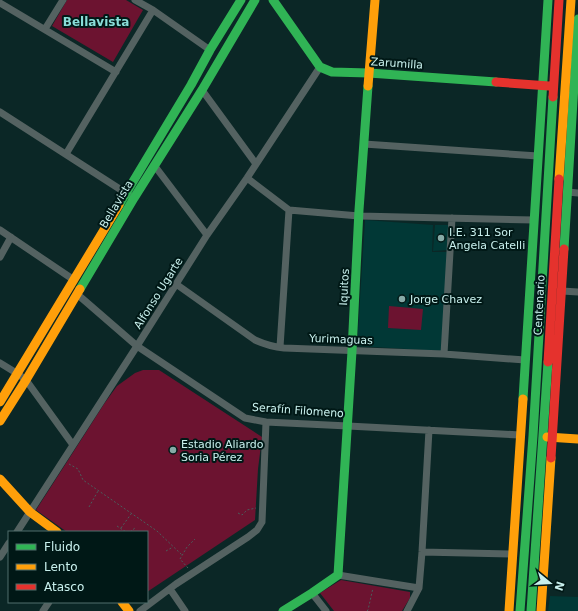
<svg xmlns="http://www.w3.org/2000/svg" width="578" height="611" viewBox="0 0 578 611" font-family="'DejaVu Sans',sans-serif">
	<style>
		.built { fill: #013836 }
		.green { fill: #6c1330 }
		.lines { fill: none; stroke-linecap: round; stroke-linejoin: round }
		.path { stroke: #4b5d5c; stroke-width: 1; stroke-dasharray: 2 2; stroke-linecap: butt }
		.street { stroke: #546261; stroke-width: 7 }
		.fast { stroke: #30b455; stroke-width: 9 }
		.slow { stroke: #ff9f0a; stroke-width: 9 }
		.jam { stroke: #e5322d; stroke-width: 9 }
		.poi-dot { fill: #86aaa7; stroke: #001816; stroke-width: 1.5 }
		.labels { text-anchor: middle; stroke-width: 4; stroke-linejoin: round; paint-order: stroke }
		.street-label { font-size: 11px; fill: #c8f0ed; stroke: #001816 }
		.poi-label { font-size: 11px; fill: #c8f0ed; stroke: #001816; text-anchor: start }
		.neighbourhood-label { font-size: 12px; font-weight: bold; fill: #89ded8; stroke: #001816 }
	</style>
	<rect width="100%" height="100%" fill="#0b2726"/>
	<path class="built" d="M365 220 433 225 432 252H448L441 351 357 346Z
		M435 225H449L447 250 433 251Z
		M550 596 578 597V611H548Z"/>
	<path class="green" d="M67 0H126L143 10 113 62 52 26Z
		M389 306 423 309 421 330 388 328Z
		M143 370H159L262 437 258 469 255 520 147 592V532H67L36 510 90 426 104 404 117 386 135 373Z
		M341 580 410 592V598L402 611H334L320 593Z"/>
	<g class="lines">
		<path class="path" d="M69 464 78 469 83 480 157 531 182 555
			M89 507 98 491
			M238 513 242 515 247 510 256 508
			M117 526 126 532
			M121 528 131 514
			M130 532 135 528
			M166 551 173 547
			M188 568 180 559 187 547 195 539
			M367 611 368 610 373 588"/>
		<path class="street" d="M135 0 153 10 210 50
			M0 3 116 72
			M45 29 63 0
			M202 90 256 164
			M0 112 129 195
			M364 144 538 156
			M66 154 153 10
			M154 165 207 235
			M247 178 289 210 280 347
			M568 192 578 193
			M289 210 359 216 534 220
			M0 230 74 280
			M0 257 11 237
			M176 284 255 340C264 344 274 347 284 348L444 354 525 360
			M562 291 578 292
			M77 294 137 346 245 418 266 422 348 426 520 435
			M444 354 452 218
			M0 363 18 374 26 380 73 445
			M17 532 137 346 207 235 247 178 320 67
			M422 552 512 554
			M0 557 9 543
			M338 575 375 581 419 588
			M170 589 185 611
			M312 593 326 611
			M43 611 49 602
			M140 611 176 584 248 537 257 530 262 522 266 422
			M407 611 419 588 422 552 429 430"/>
		<path class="fast" d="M273 0 320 67 332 72 369 73 496 82
			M119 205 191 85 210 50 241 0
			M564 249 578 19
			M80 289 134 198 202 90 255 0
			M523 399 548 0
			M283 611 312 593 338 575 352 351 359 210 368 86
			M520 611 533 436 553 97
			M531 611 548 362"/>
		<path class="slow" d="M368 86 375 0
			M559 179 571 0
			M0 402 119 205
			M0 421 26 380 80 289
			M547 437 578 439
			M0 479 30 512 57 532
			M122 602 129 611
			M509 611 523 399
			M541 611 551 458"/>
		<path class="jam" d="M496 82 549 86
			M553 97 559 0
			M548 362 559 179
			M551 458 564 249"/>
	</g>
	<g class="poi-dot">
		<circle cx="441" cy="238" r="4"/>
		<circle cx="402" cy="299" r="4"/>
		<circle cx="173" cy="450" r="4"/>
	</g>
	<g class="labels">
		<g class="street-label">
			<text transform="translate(397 63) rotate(4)" y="4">Zarumilla</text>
			<text transform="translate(116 204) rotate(-59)" y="4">Bellavista</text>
			<text transform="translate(344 287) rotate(-87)" y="4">Iquitos</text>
			<text transform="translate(158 293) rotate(-58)" y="4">Alfonso Ugarte</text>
			<text transform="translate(539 305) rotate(-87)" y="4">Centenario</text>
			<text transform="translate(341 339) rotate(2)" y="4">Yurimaguas</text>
			<text transform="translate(298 410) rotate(4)" y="4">Serafín Filomeno</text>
		</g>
		<g class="poi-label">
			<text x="449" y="236">I.E. 311 Sor<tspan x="449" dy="13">Angela Catelli</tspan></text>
			<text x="410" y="303">Jorge Chavez</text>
			<text x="181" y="448">Estadio Aliardo<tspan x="181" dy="13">Soria Pérez</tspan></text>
		</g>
		<g class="neighbourhood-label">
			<text x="96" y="26">Bellavista</text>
		</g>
	</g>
	<rect x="8" y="531" width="140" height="72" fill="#001816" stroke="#506e6c"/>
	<rect x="16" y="544" width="20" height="6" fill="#30b455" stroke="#506e6c"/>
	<text x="44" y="551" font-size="12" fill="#c8f0ed">Fluido</text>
	<rect x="16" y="564" width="20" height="6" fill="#ff9f0a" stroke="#506e6c"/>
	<text x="44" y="571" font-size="12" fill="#c8f0ed">Lento</text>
	<rect x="16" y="584" width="20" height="6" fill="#e5322d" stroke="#506e6c"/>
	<text x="44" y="591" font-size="12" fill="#c8f0ed">Atasco</text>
	<g transform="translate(550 583) rotate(108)" stroke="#001816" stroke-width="3" paint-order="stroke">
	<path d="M0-3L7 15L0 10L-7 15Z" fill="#c8f0ed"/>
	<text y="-6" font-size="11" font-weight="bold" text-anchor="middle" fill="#c8f0ed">N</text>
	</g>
</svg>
